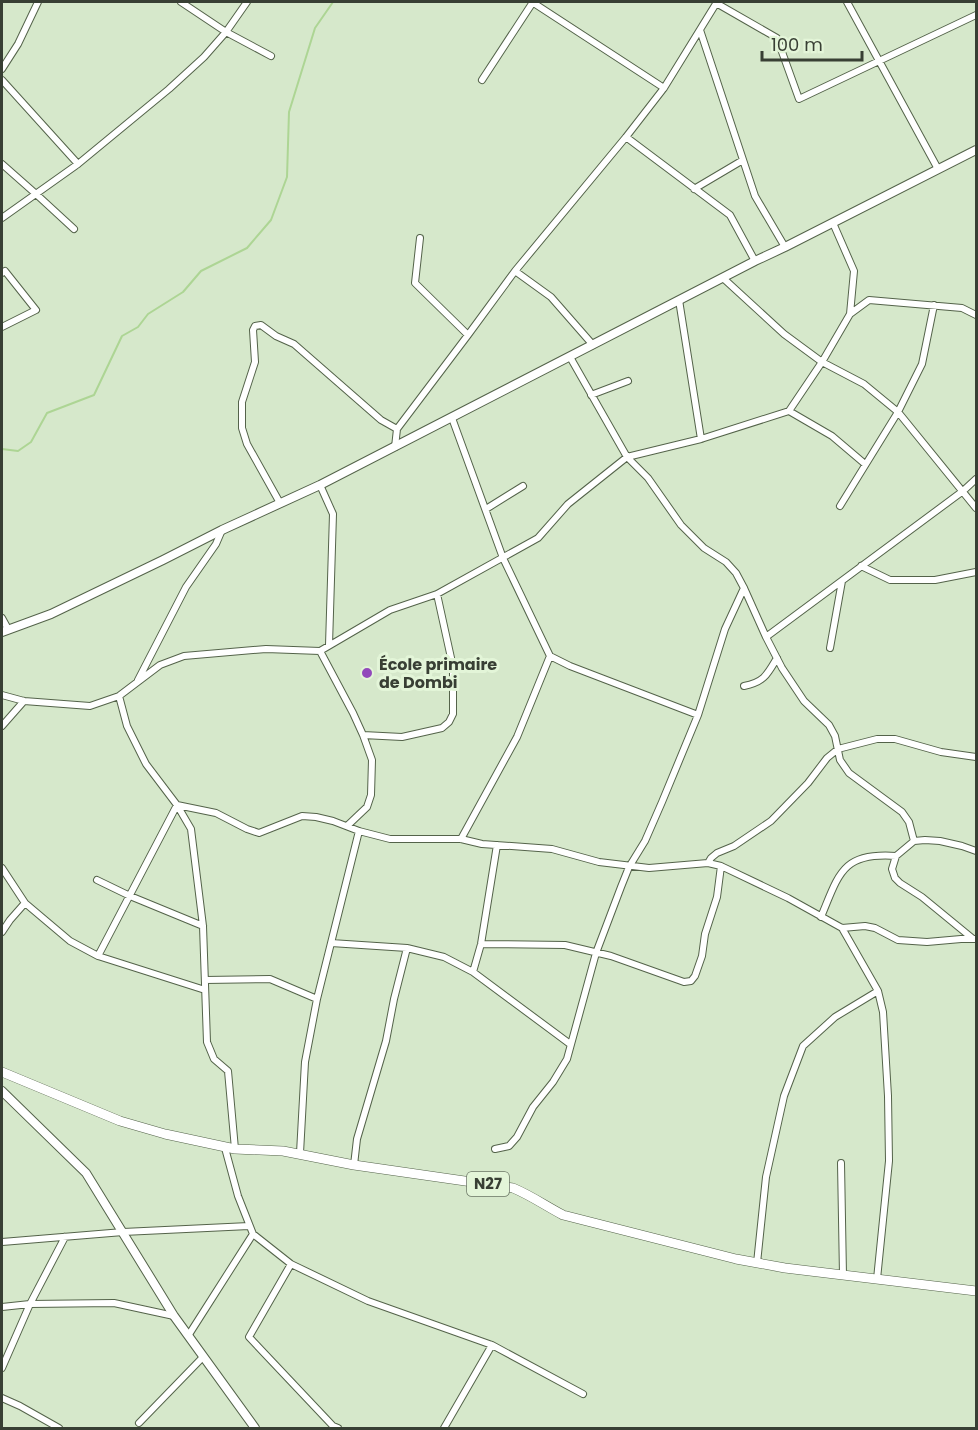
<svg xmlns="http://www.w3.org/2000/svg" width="978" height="1430" viewBox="0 0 978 1430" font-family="Poppins,sans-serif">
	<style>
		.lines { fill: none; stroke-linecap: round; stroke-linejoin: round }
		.stream { stroke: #add594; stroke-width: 2 }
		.street-casing { stroke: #54634a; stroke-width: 8 }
		.secondary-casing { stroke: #54634a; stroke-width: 10 }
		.primary-casing { stroke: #54634a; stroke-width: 10 }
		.street { stroke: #fff; stroke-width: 6 }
		.secondary { stroke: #fff; stroke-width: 8 }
		.primary { stroke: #fff; stroke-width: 9 }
		.poi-dot { fill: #9249bb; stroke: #e3f5d8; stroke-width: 2 }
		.labels { text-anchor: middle; stroke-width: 6; stroke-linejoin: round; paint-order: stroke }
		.shield { fill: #e3f5d8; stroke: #6b7665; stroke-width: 1.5 }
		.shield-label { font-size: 15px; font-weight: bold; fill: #383f34 }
		.poi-label { font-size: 16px; font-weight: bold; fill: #383f34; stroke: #e3f5d8; text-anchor: start }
	</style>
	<rect width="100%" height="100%" fill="#d6e8cb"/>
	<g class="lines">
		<path class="stream" d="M2 449 18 451 31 442 47 413 94 395 122 336 138 327 148 314 183 292 201 271 247 248 271 220 287 177 289 112 315 28 333 2"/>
		<defs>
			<path id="street" d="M181 2 226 32 271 56
				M532 2 664 88
				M847 2 938 169
				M716 3 777 38 799 99 976 15
				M700 30 755 196 785 247
				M2 69 18 44 38 2
				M2 80 78 164
				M482 80 533 2
				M626 137 730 215 755 261
				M2 164 36 194 74 229
				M694 189 743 160
				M2 218 78 164 169 89 204 57 226 32 247 2
				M833 223 854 271 850 314
				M420 238 415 283 468 335
				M515 271 551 297 593 345
				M2 273 5 271 36 310 2 327
				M723 278 784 334 822 362 864 384 898 412 976 508
				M679 300 701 439
				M570 357 627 457 648 478 681 525 704 548 726 562 736 573 744 588 766 637 782 668 804 701 829 725 835 736 840 760 849 773 902 812 909 822 914 841
				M591 395 628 381
				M789 411 832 436 865 464
				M452 418 503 558 550 656 570 666 698 715
				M395 447 397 429 468 335 515 271 626 137 664 88 717 2
				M320 485 333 514 329 645
				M280 503 247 444 242 428V402L255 362 253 330 255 326 261 325 276 336 294 344 381 420 397 429
				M840 506 898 412 922 364 934 305
				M486 509 523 486
				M861 566 890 580H935L976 572
				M2 618 8 629
				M766 637 963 491 976 479
				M830 648 842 581
				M320 651 353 713 363 735 402 737 442 728 449 722 453 714V667L437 594
				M138 680 186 587 216 544 222 530
				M744 686C764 682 767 675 777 658
				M2 695 24 701 90 706 119 696 160 665 184 656 266 649 320 651 390 610 437 594 538 538 568 504 627 457 701 439 789 411 822 362 850 314 869 300 962 308 976 315
				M119 696 127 726 146 764 177 805 191 829 203 926 207 1042 214 1059 228 1071 235 1149
				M2 726 24 701
				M347 826 367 807 371 795 372 760 363 735
				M461 839 517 737 550 656
				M708 863 711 858 717 853 734 846 771 821 808 783 827 758 838 749 877 739H895L941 752 976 757
				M2 868 25 903 70 941 98 956 205 990
				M97 880 130 896 203 926
				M821 917C839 874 842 852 896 856
				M842 928 878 991 883 1012 888 1096 889 1161 877 1279
				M2 932 10 920 25 903
				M972 938 922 897 900 883 895 878 892 869 896 856 914 841 925 840 940 841 962 846 976 851
				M331 943 407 948 444 957 473 972 570 1044
				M481 944 565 945 611 956 684 982 691 981 695 976 702 956 705 934 717 897 721 866
				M98 956 177 805 216 813 247 829 259 833 302 816 316 817 333 821 359 831 390 839H461L482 844 552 849 599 862 649 868 708 863 721 866 788 898 842 928 865 926 875 928 898 940 927 942 961 939H976
				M473 972 481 944 497 845
				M205 980 270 979 317 999
				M495 1149 509 1146 517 1137 533 1107 553 1082 567 1059 596 953 621 887 629 867 645 841 662 802 698 715 725 629 744 588
				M300 1153 305 1062 317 999 359 831
				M841 1163 843 1275
				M354 1165 357 1139 386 1041 394 999 407 948
				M253 1234 291 1264 368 1301 492 1345 583 1394
				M2 1242 123 1232 249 1226
				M757 1263 766 1177 784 1096 803 1046 835 1017 878 991
				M291 1264 249 1337 333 1426 338 1428
				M2 1307 30 1304 114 1303 174 1316
				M188 1336 253 1234 238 1196 225 1148
				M2 1368 30 1304 65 1237
				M2 1398 20 1406 59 1428
				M139 1423 203 1357
				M444 1428 492 1345"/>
			<path id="secondary" d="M2 632 51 614 163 560 222 530 320 485 755 261 785 247 976 150
				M2 1091 86 1173 174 1316 255 1428"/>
			<path id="primary" d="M2 1072 120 1121 165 1134 235 1149 283 1151 354 1165 513 1188C530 1195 546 1206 563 1215L736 1259 785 1268 976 1291"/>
		</defs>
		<use href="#street" class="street-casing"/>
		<use href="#secondary" class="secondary-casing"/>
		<use href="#primary" class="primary-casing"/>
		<use href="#street" class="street"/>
		<use href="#secondary" class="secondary"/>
		<use href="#primary" class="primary"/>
	</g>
	<circle class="poi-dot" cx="367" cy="673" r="6"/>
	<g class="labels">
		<rect class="shield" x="467" y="1172" width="42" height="24" rx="4.5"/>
		<g class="shield-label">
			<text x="488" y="1189">N27</text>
		</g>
		<g class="poi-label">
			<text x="379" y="670">École primaire<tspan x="379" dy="18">de Dombi</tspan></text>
		</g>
	</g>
	<rect width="978" height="1430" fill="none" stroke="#383f34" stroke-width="6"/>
	<path d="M762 51v9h100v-9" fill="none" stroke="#383f34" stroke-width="3"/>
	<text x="771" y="51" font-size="18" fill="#383f34" stroke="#e3f5d8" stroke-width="4.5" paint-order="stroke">100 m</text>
</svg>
